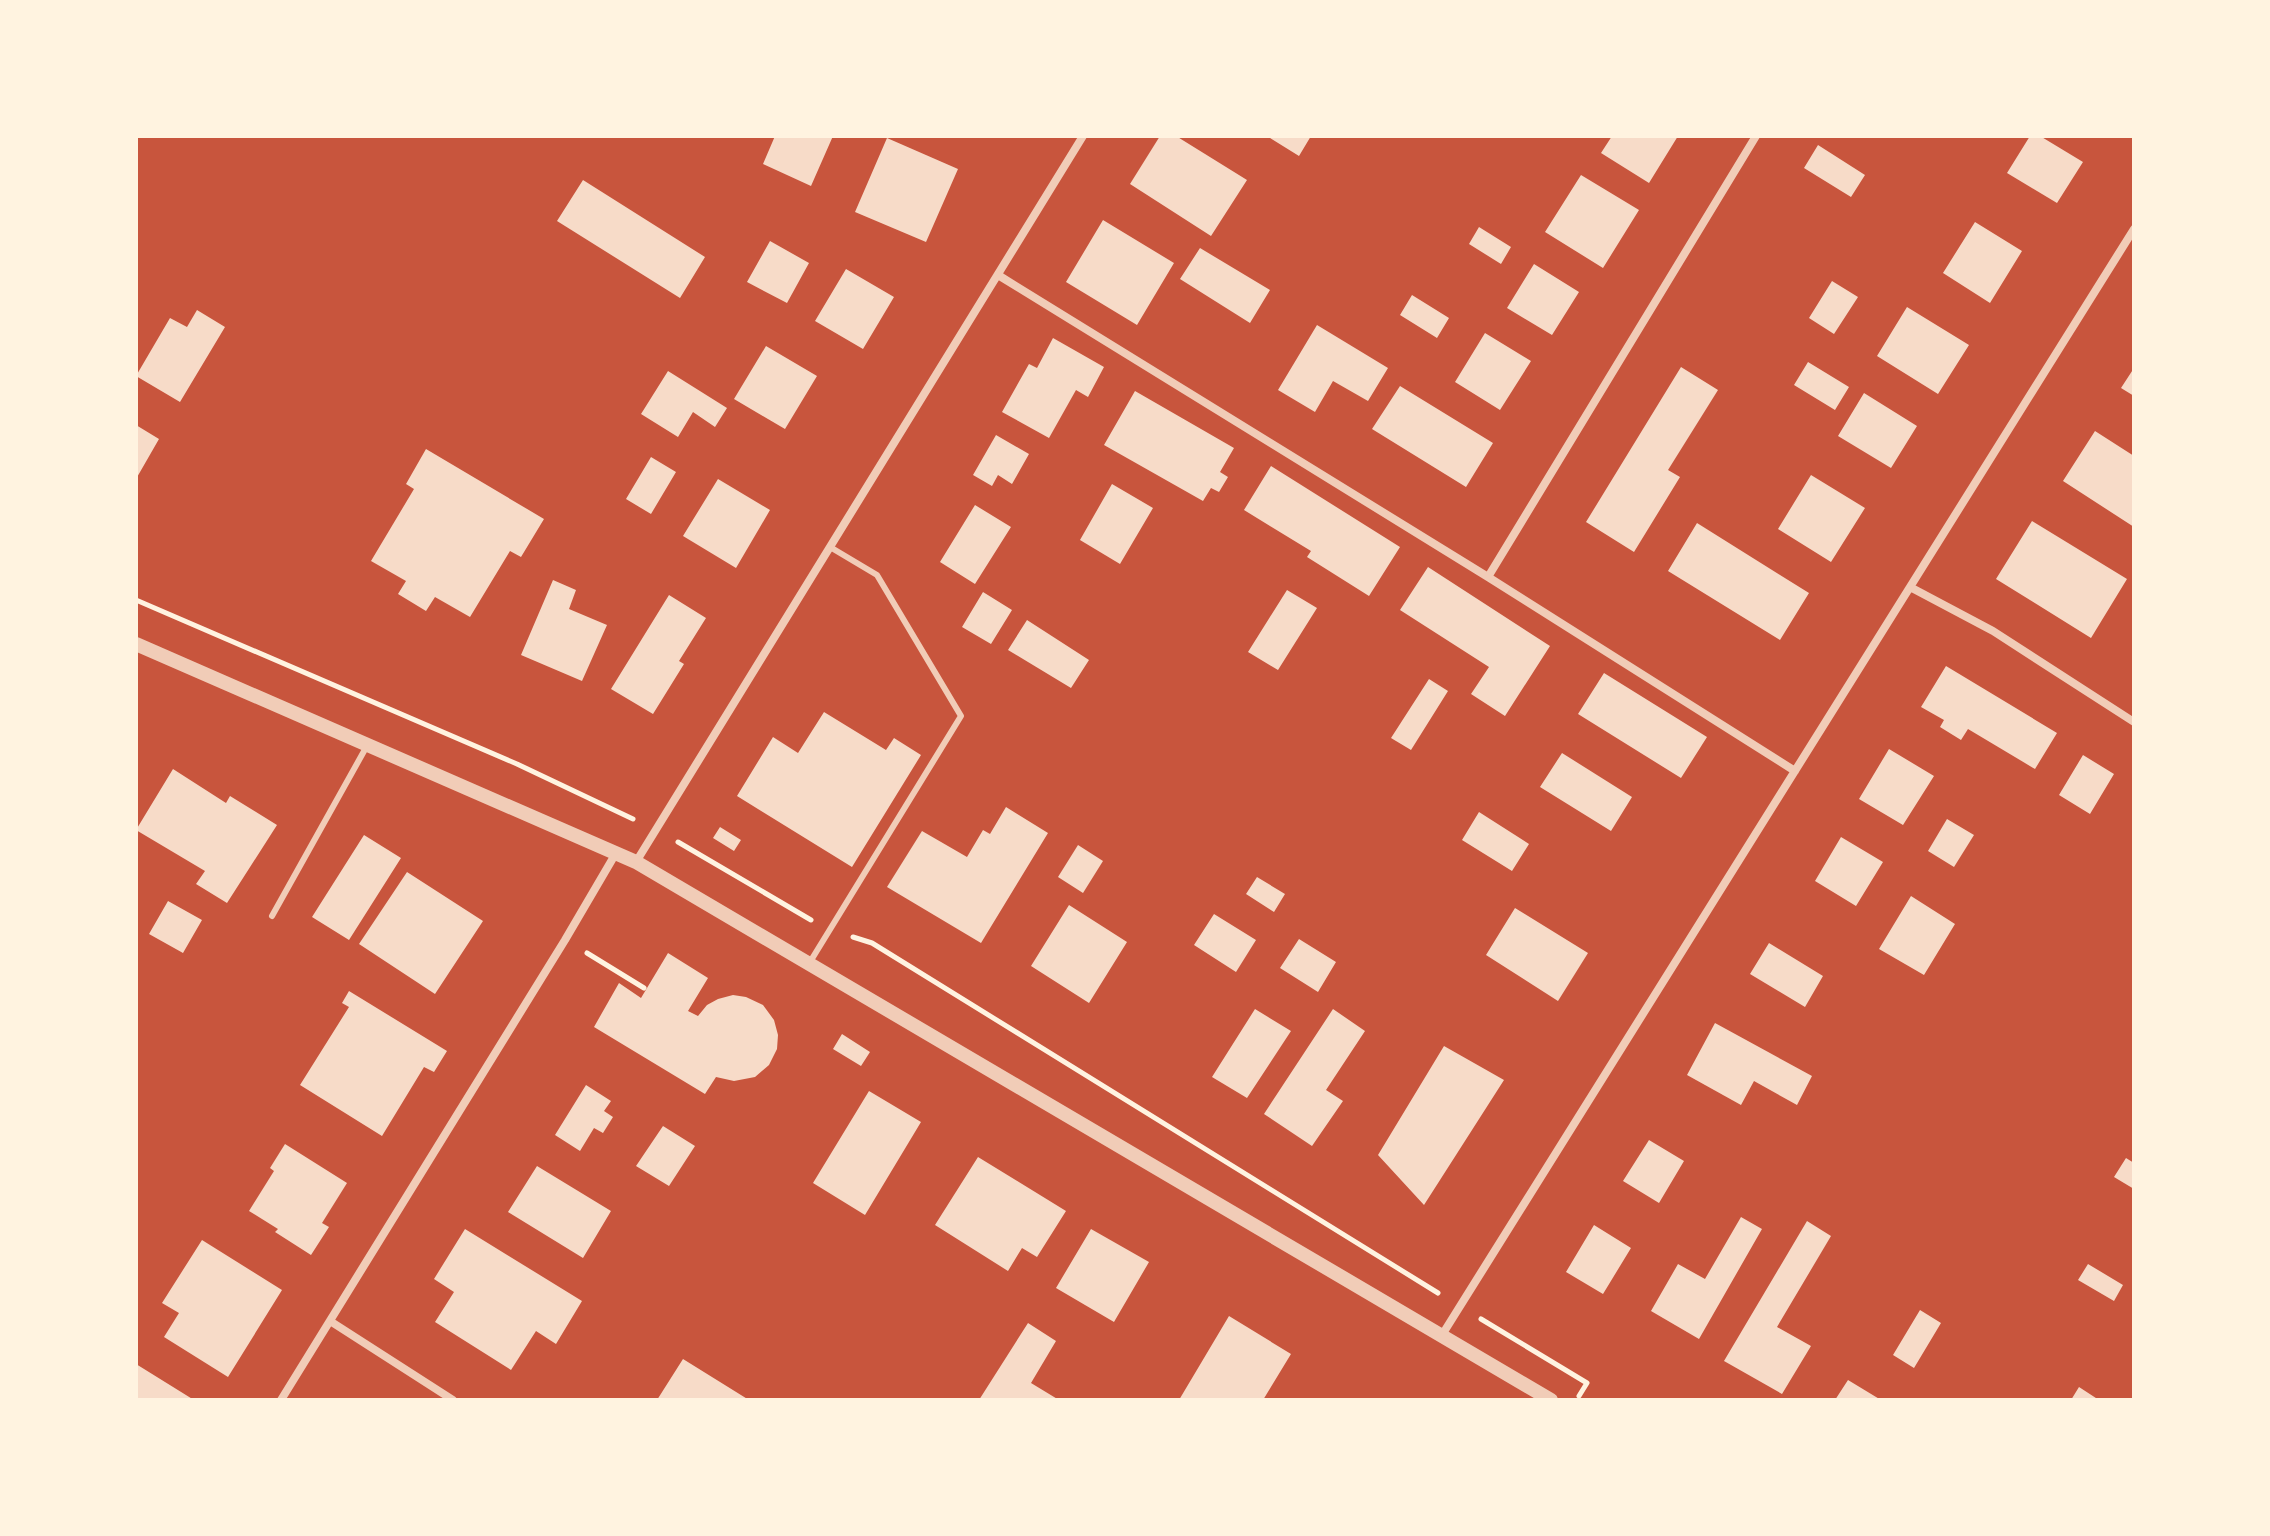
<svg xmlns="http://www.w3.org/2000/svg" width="2270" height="1536" viewBox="0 0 2270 1536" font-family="'Varela Round',sans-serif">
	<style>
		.building { fill: #f7dbc8 }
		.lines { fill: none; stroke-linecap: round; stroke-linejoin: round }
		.path { stroke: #fff3e0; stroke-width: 5 }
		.service { stroke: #f1ccb7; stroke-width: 6 }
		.minor { stroke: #f1ccb7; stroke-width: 8 }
		.tertiary { stroke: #f1ccb7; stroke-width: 14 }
	</style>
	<rect width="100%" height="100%" fill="#c8553d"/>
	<path class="building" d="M775 136H833L811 186 763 164Z
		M1160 136H1176L1247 180 1211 236 1130 184Z
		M1267 136H1311L1299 156Z
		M1612 136H1678L1649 183 1601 153Z
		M2030 136H2040L2083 162 2057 203 2007 173Z
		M887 138 958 169 926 242 855 212Z
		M1818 145 1865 175 1851 197 1804 168Z
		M1581 175 1639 210 1603 268 1545 232Z
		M583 180 705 257 680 298 557 221Z
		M1103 220 1174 263 1137 325 1066 282Z
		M1975 222 2022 251 1990 303 1943 273Z
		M1479 227 1511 247 1501 264 1469 244Z
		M770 241 809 263 787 303 747 282Z
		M1200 248 1270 290 1250 323 1180 279Z
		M1534 264 1579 292 1552 335 1507 308Z
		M846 269 894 297 863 349 815 321Z
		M1832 281 1858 297 1834 334 1809 318Z
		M1412 295 1449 318 1437 338 1400 315Z
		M1907 307 1969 345 1938 394 1877 356Z
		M197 310 225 327 180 402 136 376 170 318 187 327Z
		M1317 325 1388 368 1368 401 1333 381 1315 412 1278 390Z
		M1485 333 1531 361 1500 410 1455 382Z
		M1053 338 1104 367 1088 397 1076 390 1049 438 1002 412 1029 364 1037 368Z
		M766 346 817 376 785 429 734 399Z
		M1808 362 1849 387 1835 410 1794 385Z
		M1681 367 1718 390 1668 470 1680 477 1634 552 1586 522Z
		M2134 368V396L2121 388Z
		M668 371 727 408 715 427 693 412 678 437 641 414Z
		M1400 386 1493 443 1466 487 1372 429Z
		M1135 391 1234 448 1220 472 1228 477 1219 492 1211 488 1203 501 1104 445Z
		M1864 393 1917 426 1891 468 1838 436Z
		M136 425 159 439 136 479Z
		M2095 431 2134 456V527L2063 481Z
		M996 435 1029 454 1012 484 998 475 992 486 973 475Z
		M426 449 544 519 521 557 510 551 470 617 435 597 426 611 398 594 406 581 371 561 414 489 406 484Z
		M651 457 676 472 651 514 626 499Z
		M1271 466 1400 547 1369 596 1307 557 1311 551 1244 510Z
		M1811 475 1865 508 1831 562 1778 529Z
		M718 479 770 510 736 568 683 536Z
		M1112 484 1153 508 1120 564 1080 540Z
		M975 505 1011 527 975 584 940 562Z
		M2032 521 2127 579 2091 638 1996 579Z
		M1697 523 1809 593 1780 640 1668 571Z
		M1428 567 1550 646 1505 716 1471 694 1489 667 1400 610Z
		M553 580 576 590 569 609 607 625 582 681 521 655Z
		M1287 590 1317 608 1278 670 1248 652Z
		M983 592 1012 610 991 644 962 627Z
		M669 595 706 618 679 661 684 664 653 714 611 689Z
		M1027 620 1089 660 1071 688 1008 650Z
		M1946 666 2057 733 2035 769 1968 729 1961 740 1940 727 1944 720 1921 707Z
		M1604 673 1707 737 1681 778 1578 714Z
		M1429 679 1448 691 1411 750 1391 738Z
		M824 712 886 750 894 738 921 755 852 867 737 796 773 737 798 753Z
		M1889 749 1934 776 1903 825 1859 799Z
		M1562 753 1632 797 1611 831 1540 787Z
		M2083 755 2114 774 2090 814 2059 795Z
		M173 769 226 803 230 796 277 825 227 903 196 884 205 871 136 830Z
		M1006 807 1048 833 981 943 887 887 922 831 967 857 983 830 990 834Z
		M1479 812 1529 844 1512 871 1462 840Z
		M1947 819 1974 835 1954 867 1928 851Z
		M720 827 741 840 734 851 713 838Z
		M364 835 401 858 349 940 312 917Z
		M1841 837 1883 862 1856 906 1815 881Z
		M1078 845 1103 861 1083 893 1058 877Z
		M407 872 483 921 435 994 359 944Z
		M1257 877 1285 894 1274 912 1246 894Z
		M1911 896 1955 924 1924 975 1879 949Z
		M168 901 202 920 183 953 149 934Z
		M1069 905 1127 942 1089 1003 1031 966Z
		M1515 908 1588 953 1558 1001 1486 955Z
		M1214 914 1256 940 1236 972 1194 945Z
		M1299 939 1336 962 1318 992 1280 968Z
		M1769 943 1823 976 1805 1007 1750 974Z
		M668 953 708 978 688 1011 698 1016 707 1005 718 999 733 995 746 997 763 1005 774 1020 778 1035 777 1049 769 1065 755 1077 734 1081 716 1077 705 1094 594 1027 619 983 641 998Z
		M349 991 447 1051 434 1072 424 1067 382 1136 300 1085 349 1007 342 1003Z
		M1255 1009 1291 1031 1247 1098 1212 1077Z
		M1333 1009 1365 1031 1326 1090 1343 1101 1312 1146 1264 1114Z
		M1715 1023 1812 1076 1797 1105 1754 1081 1741 1105 1687 1075Z
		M842 1034 870 1052 861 1066 833 1049Z
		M1444 1046 1504 1080 1424 1205 1378 1155Z
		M586 1085 611 1101 604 1111 613 1117 603 1133 594 1128 580 1151 555 1135Z
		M869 1091 921 1122 865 1215 813 1183Z
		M663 1126 695 1146 669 1186 636 1166Z
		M1649 1140 1684 1161 1659 1203 1623 1181Z
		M285 1144 347 1183 322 1223 329 1227 311 1255 275 1232 278 1229 249 1211 274 1171 270 1168Z
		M978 1157 1066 1211 1037 1257 1022 1248 1008 1271 935 1225Z
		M2126 1158 2134 1163V1189L2114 1177Z
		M537 1166 611 1211 583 1258 508 1212Z
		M1741 1217 1762 1229 1699 1339 1651 1311 1678 1264 1705 1279Z
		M1807 1221 1831 1236 1777 1327 1811 1346 1782 1394 1724 1361Z
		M1594 1225 1631 1248 1603 1294 1566 1272Z
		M465 1229 582 1301 556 1344 536 1331 511 1370 435 1322 454 1292 434 1279Z
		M1091 1229 1149 1262 1114 1322 1056 1288Z
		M202 1240 282 1290 228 1377 164 1337 179 1313 162 1303Z
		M2088 1264 2123 1285 2114 1301 2078 1280Z
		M1920 1310 1941 1323 1914 1368 1893 1355Z
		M1229 1316 1291 1354 1263 1400H1179Z
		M1028 1323 1056 1341 1031 1383 1059 1400H979Z
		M683 1359 749 1400H657Z
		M136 1364 194 1400H136Z
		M1848 1380 1881 1400H1835Z
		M2079 1387 2099 1400H2071Z"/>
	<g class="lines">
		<path class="path" d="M136 600 517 764 633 819
			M678 842 811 920
			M853 937 872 943 1438 1293
			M587 953 644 988
			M1481 1319 1587 1383 1579 1396"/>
		<path class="service" d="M272 916 368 744
			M810 962 961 716 877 575 830 547"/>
		<path class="minor" d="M998 275 1488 577 1795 771
			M1488 577 1756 136
			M1910 587 1993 631 2134 722
			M636 862 1083 136
			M330 1321 453 1400
			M1442 1335 2134 229
			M281 1400 565 940 616 853"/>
		<path class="tertiary" d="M136 644 636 862 1551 1400"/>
	</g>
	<rect width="2270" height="1536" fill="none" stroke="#fff3e0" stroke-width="276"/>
</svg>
